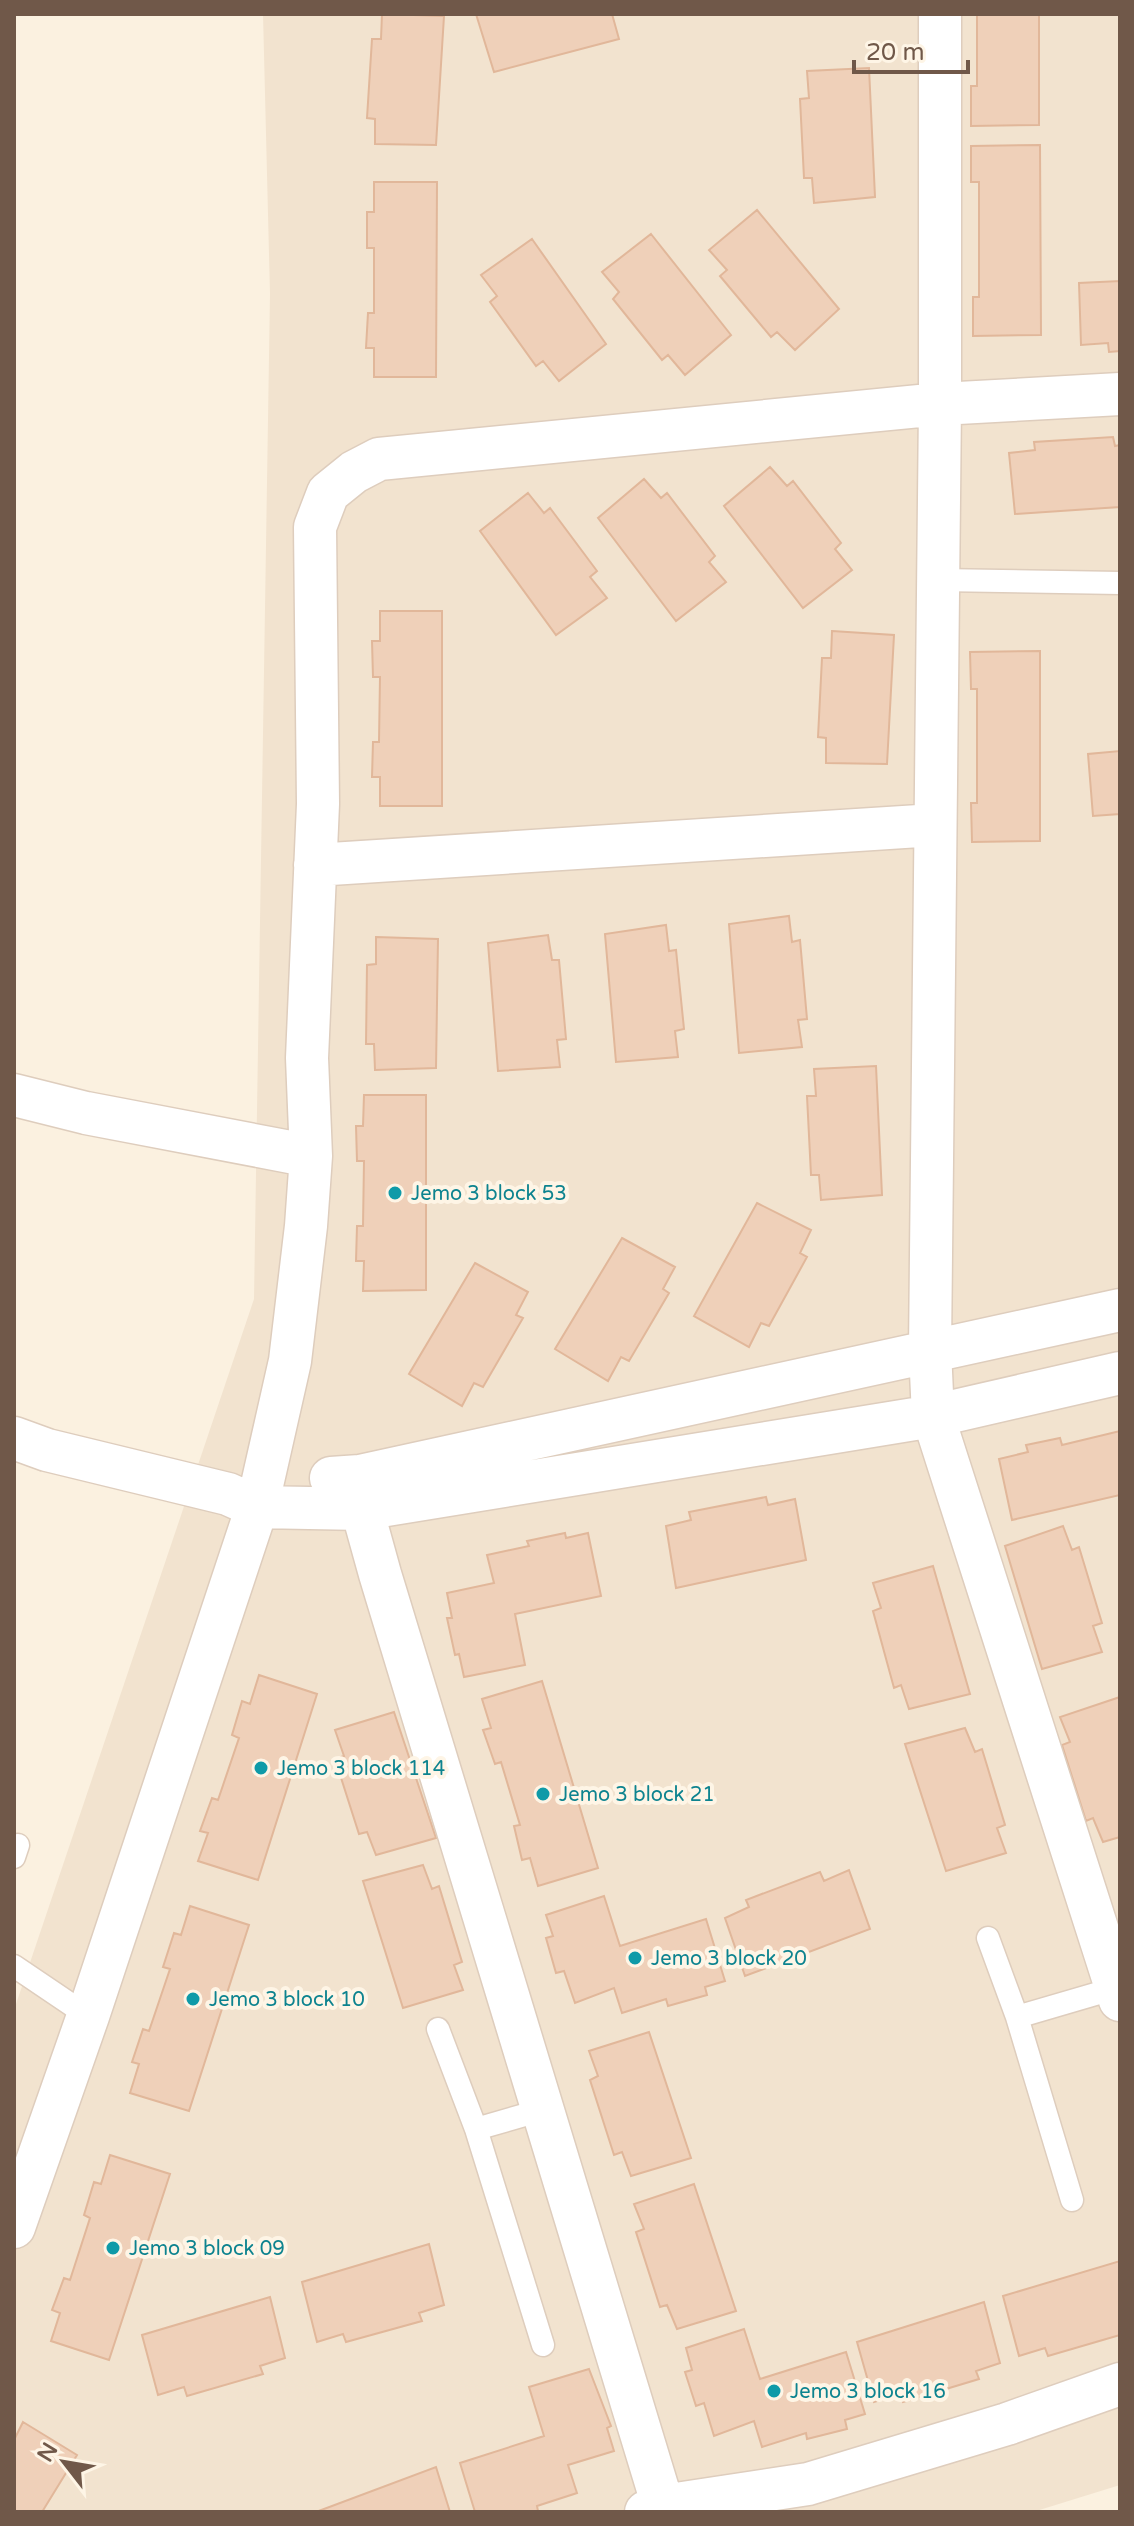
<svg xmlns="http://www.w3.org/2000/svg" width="1134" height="2526" viewBox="0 0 1134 2526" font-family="'Varela Round',sans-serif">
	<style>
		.residential { fill: #f2e3cf }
		.building { fill: #efd0b9; stroke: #e1b79a; stroke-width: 2 }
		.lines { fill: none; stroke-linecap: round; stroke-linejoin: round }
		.lane-casing { stroke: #decdbd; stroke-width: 25 }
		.street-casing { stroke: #decdbd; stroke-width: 45 }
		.lane { stroke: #fff; stroke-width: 22 }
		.street { stroke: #fff; stroke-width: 42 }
		.culture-dot { fill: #0f9aa8; stroke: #fef5e6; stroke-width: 3 }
		.labels { text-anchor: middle; stroke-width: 8; stroke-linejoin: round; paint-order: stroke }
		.culture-label { font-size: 20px; fill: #0d838f; stroke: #fef5e6; text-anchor: start }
	</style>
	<rect width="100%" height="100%" fill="#fbf1e0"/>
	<path class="residential" d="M263 14H1120V2485L1033 2512H14V2010L254 1299 270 294Z"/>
	<path class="building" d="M382 14 444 16 436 145 375 144V119L367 118 372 39H381Z
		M476 14H612L619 39 494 72Z
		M977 14H1039V125L971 126V86H977Z
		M869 68 875 197 814 203 812 178H804L800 99 809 98 807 71Z
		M1040 145 1041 335 973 336V297H979V182H971V146Z
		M374 182H437L436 377H374V348H366L368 313H374V248H367V212H374Z
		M757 210 839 309 795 350 777 332 771 337 720 276 727 270 709 250Z
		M651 234 731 335 685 375 668 355 662 360 613 299 619 292 602 272Z
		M532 239 606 344 559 381 543 361 536 366 490 302 497 296 481 275Z
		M1120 281V351L1109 352 1108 343 1081 345 1079 283Z
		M1113 437 1115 446 1120 445V507L1015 514 1009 453 1035 450 1034 442Z
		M770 467 787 486 793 481 841 543 835 549 852 570 803 608 724 506Z
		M644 479 661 498 667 493 715 556 709 562 726 582 676 621 598 518Z
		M528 493 544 513 550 508 597 571 590 577 607 598 556 635 480 531Z
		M380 611H442V806H380V777H372L373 742H379L380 677H373L372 641H380Z
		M832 631 894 635 887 764 826 763V738L818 737 822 658H831Z
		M1040 651V841L972 842 971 803H977V689H971L970 652Z
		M1120 751V814L1093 816 1088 754Z
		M789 916 792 942 800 940 807 1019 798 1020 802 1047 739 1053 729 924Z
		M666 925 669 951 676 950 684 1029 675 1031 678 1057 616 1062 605 934Z
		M548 935 552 960H559L566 1039 557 1040 560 1067 498 1071 488 943Z
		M376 937 438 939 436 1068 375 1070 374 1044H366L367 965 376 964Z
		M876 1066 882 1195 821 1200 819 1175H811L807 1096H816L814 1069Z
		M364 1095H426V1290L363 1291 364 1261H356L357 1226H363L364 1161H357L356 1126H363Z
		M757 1203 811 1230 800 1253 807 1257 769 1326 761 1323 749 1347 694 1316Z
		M622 1238 675 1267 663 1289 669 1293 629 1361 621 1357 608 1381 555 1349Z
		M475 1263 528 1292 516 1315 523 1318 483 1387 474 1383 462 1406 409 1374Z
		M1120 1431V1495L1012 1520 999 1459 1028 1452 1026 1445 1060 1438 1062 1445Z
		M766 1497 768 1505 795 1499 806 1560 676 1588 666 1526 691 1520 689 1512Z
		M1063 1526 1072 1550 1079 1547 1102 1623 1093 1626 1102 1652 1042 1669 1005 1546Z
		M565 1533 566 1538 588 1533 601 1596 515 1614 525 1665 464 1677 459 1654 455 1655 447 1618H452L447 1593 494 1583 487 1555 529 1546 527 1541Z
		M933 1566 970 1694 909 1709 901 1685 894 1688 873 1611 881 1608 873 1583Z
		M259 1675 317 1694 258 1880 198 1861 208 1833 200 1831 212 1798 218 1800 239 1738 232 1735 242 1701 250 1704Z
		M542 1681 598 1868 538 1886 530 1858 522 1860 514 1826 520 1825 501 1762 495 1764 483 1730 491 1728 482 1699Z
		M1120 1697V1837L1103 1842 1093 1818 1086 1821 1062 1745 1070 1742 1060 1717Z
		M394 1712 436 1838 376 1855 367 1832 359 1834 335 1759 344 1756 335 1730Z
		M965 1728 975 1752 982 1749 1005 1825 997 1828 1006 1853 946 1871 905 1744Z
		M423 1865 432 1889 439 1886 462 1962 454 1965 463 1990 403 2008 363 1881Z
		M849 1870 870 1929 745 1976 725 1918 749 1907 746 1900 820 1872 824 1881Z
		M604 1896 620 1946 706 1919 725 1981 705 1987 707 1995 668 2006 666 1999 622 2013 614 1988 575 2003 564 1971 556 1973 546 1938 553 1936 546 1915Z
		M190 1906 249 1925 189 2111 130 2093 139 2064 132 2062 143 2029 149 2031 170 1969 163 1967 174 1933 181 1935Z
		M649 2032 691 2158 631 2176 622 2152 614 2155 590 2080 598 2076 589 2051Z
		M110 2155 170 2174 109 2360 51 2341 60 2313 52 2310 64 2278 70 2280 90 2218 84 2215 94 2182 101 2184Z
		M694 2184 736 2311 677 2329 667 2305 660 2307 636 2232 644 2229 634 2204Z
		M429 2244 444 2305 419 2313 422 2321 346 2342 343 2334 317 2342 302 2282Z
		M1120 2261V2335L1048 2356 1045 2348 1019 2356 1003 2296Z
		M270 2297 285 2358 260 2366 263 2374 187 2396 184 2387 158 2395 142 2335Z
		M984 2302 1000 2363 976 2371 979 2379 903 2402 900 2394 874 2402 857 2342Z
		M744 2329 760 2379 846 2352 865 2414 845 2420 847 2429 807 2439 806 2433 762 2447 754 2421 714 2436 704 2403 696 2406 685 2372 692 2370 686 2348Z
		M589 2369 611 2426 607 2428 614 2451 568 2465 577 2493 537 2506 538 2511 475 2512 460 2463 544 2436 529 2387Z
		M23 2422 77 2455 42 2512H14V2440Z
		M436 2467 450 2512H316Z"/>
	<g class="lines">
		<defs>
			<path id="lane" d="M938 580 1120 583
				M14 1857 18 1845
				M988 1938 1017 2017 1072 2200
				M14 1966 88 2016
				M1017 2017 1116 1988
				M438 2029 476 2129 542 2110
				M476 2129 543 2345"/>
			<path id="street" d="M940 14V404L930 1350 933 1416 1120 2000
				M315 865 935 825
				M14 1095 86 1113 311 1156
				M14 1438 47 1450 228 1494 257 1507 362 1509 933 1416 1120 1373
				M360 1476 362 1509 380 1574 663 2506
				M331 1478 360 1476 1120 1310
				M14 2227 88 2016 257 1507 290 1361 306 1226 311 1156 307 1058 318 804 315 527 328 493 354 472 379 459 940 404 1120 394
				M646 2512 663 2506 808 2484 1007 2424 1120 2384"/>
		</defs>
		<use href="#lane" class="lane-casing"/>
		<use href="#street" class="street-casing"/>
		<use href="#lane" class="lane"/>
		<use href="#street" class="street"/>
	</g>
	<g class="culture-dot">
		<circle cx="395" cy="1193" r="8"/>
		<circle cx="261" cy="1768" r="8"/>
		<circle cx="543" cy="1794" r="8"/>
		<circle cx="635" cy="1958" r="8"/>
		<circle cx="193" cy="1999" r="8"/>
		<circle cx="113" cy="2248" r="8"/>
		<circle cx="774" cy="2391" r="8"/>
	</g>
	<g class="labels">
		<g class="culture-label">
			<text x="411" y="1200">Jemo 3 block 53</text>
			<text x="277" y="1775">Jemo 3 block 114</text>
			<text x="559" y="1801">Jemo 3 block 21</text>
			<text x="651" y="1965">Jemo 3 block 20</text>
			<text x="209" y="2006">Jemo 3 block 10</text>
			<text x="129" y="2255">Jemo 3 block 09</text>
			<text x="790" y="2398">Jemo 3 block 16</text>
		</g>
	</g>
	<rect width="1134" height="2526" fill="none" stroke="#705849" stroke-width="32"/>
	<g transform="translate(64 2462) rotate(301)" stroke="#fef5e6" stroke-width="6" paint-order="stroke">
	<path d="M0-6L14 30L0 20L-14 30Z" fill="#705849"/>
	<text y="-12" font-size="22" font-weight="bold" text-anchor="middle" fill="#705849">N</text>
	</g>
	<path d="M854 60v12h114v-12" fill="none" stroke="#705849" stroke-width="4"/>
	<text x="866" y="60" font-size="24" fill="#705849" stroke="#fef5e6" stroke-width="6" paint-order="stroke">20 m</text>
</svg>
